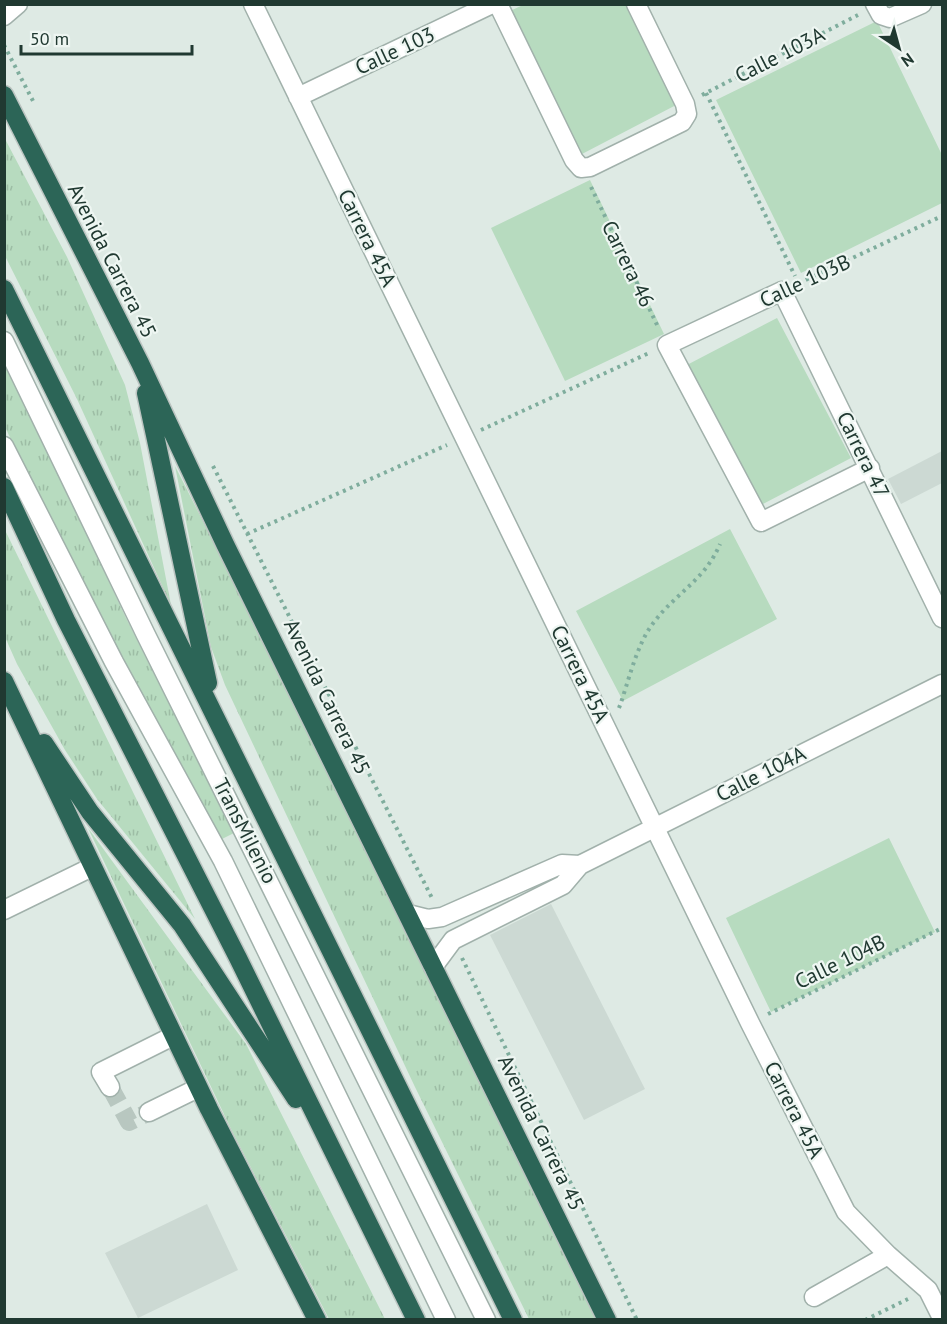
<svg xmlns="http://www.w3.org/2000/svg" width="947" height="1324" viewBox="0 0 947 1324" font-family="'PT Sans',sans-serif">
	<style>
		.built { fill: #ccd9d3 }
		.grass { fill: url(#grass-tufts) }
		.park { fill: #b7dbbf }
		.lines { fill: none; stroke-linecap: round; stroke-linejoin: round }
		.minor-tunnel { stroke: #b8c7c0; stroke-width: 18; stroke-dasharray: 18 9; stroke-linecap: butt }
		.minor-casing { stroke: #a1b1ab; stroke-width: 21 }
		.highway-casing { stroke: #bcc4c1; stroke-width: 21 }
		.path { stroke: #7fad9d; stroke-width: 4; stroke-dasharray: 3 4.5; stroke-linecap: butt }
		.minor { stroke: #fff; stroke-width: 18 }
		.highway { stroke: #2c6557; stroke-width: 18 }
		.labels { text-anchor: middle; stroke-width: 4.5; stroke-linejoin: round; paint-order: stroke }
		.street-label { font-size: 21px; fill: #203931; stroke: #eef6f2 }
	</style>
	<defs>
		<pattern id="grass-tufts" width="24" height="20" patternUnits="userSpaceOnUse" patternTransform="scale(1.5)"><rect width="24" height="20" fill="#b7dbbf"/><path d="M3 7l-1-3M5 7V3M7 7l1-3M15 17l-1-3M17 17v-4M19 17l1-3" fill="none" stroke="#9dbda5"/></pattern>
	</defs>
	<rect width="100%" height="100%" fill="#deeae4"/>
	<path class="built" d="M942 451V483L901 504 888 479Z
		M551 904 645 1089 584 1120 490 935Z
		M207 1204 238 1270 138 1318 105 1253Z"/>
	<path class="grass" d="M4 137 67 257 125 385 140 443 171 605 77 399 5 256Z
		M5 359 126 618 234 833 222 839 125 665 67 555 5 427Z
		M175 466 296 705 596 1319H529L415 1087 225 685 211 647Z
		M4 528 195 919 97 799 65 750 17 664 5 637Z
		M88 828 246 1044 385 1319H329L232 1131Z"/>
	<path class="park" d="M523 5H628L678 104 582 154 510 11Z
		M877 21 942 155V203L801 273 716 100Z
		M590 180 664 334 565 381 491 228Z
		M777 318 851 458 757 507 683 367Z
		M730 529 777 619 623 701 576 611Z
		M889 838 935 932 771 1012 726 918Z"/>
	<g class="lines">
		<path class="minor-tunnel" d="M110 1087 129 1122 149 1112"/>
		<defs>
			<path id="minor" d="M253 4 750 1023 846 1212 888 1255 928 1290 942 1318
				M498 4 574 160 581 168 590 167 682 122 687 114 685 104 636 4
				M875 4 881 15 890 18 922 4
				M4 16 18 4
				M298 97 492 4
				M4 341 146 635 486 1320
				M4 446 114 662 223 861 446 1320
				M870 468 761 522 667 345 782 291 942 618
				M4 910 92 867
				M408 914 428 919 442 917 562 864 580 865
				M433 967 453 940 563 885 580 865 942 684
				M110 1087 101 1072 173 1036
				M149 1112 198 1088
				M814 1297 888 1255"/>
			<path id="highway" d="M4 95 140 363 225 544 607 1320
				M4 289 513 1320
				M146 393 208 683
				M4 487 66 620 238 958 416 1320
				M4 681 209 1109 317 1320
				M44 743 90 812 182 925 296 1099"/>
		</defs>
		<use href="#minor" class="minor-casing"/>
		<use href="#highway" class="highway-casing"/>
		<path class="path" d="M4 45 33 101
			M706 93 795 276
			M702 95 858 15
			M591 187 659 329
			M799 283 942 216
			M481 430 649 353
			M213 466 432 898
			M247 534 447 445
			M619 708C629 681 636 645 654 622 677 592 705 580 720 544
			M462 958 637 1320
			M768 1014 942 928
			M865 1320 908 1299"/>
		<use href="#minor" class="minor"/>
		<use href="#highway" class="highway"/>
	</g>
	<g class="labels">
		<g class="street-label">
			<text transform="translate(395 51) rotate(-25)" y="7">Calle 103</text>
			<text transform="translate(780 55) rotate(-27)" y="7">Calle 103A</text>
			<text transform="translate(367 238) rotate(64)" y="7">Carrera 45A</text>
			<text transform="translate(112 261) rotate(63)" y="7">Avenida Carrera 45</text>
			<text transform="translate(628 264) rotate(64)" y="7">Carrera 46</text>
			<text transform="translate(805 281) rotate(-25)" y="7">Calle 103B</text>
			<text transform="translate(863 455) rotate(64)" y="7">Carrera 47</text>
			<text transform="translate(580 674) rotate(64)" y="7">Carrera 45A</text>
			<text transform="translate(327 697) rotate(64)" y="7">Avenida Carrera 45</text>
			<text transform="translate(761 774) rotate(-27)" y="7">Calle 104A</text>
			<text transform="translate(245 831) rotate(63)" y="7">TransMilenio</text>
			<text transform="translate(840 962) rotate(-26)" y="7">Calle 104B</text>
			<text transform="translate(794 1110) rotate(63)" y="7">Carrera 45A</text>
			<text transform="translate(541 1133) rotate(64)" y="7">Avenida Carrera 45</text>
		</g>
	</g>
	<rect width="947" height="1324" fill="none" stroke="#203931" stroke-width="12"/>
	<g transform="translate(899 48) rotate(144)" stroke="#eef6f2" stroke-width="4.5" paint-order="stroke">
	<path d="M0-4.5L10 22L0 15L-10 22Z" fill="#203931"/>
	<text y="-9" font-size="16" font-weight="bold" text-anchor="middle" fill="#203931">N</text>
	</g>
	<path d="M21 45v9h171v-9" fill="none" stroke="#203931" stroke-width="3"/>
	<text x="30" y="45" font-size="18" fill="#203931" stroke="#eef6f2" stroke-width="4.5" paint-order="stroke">50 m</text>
</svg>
